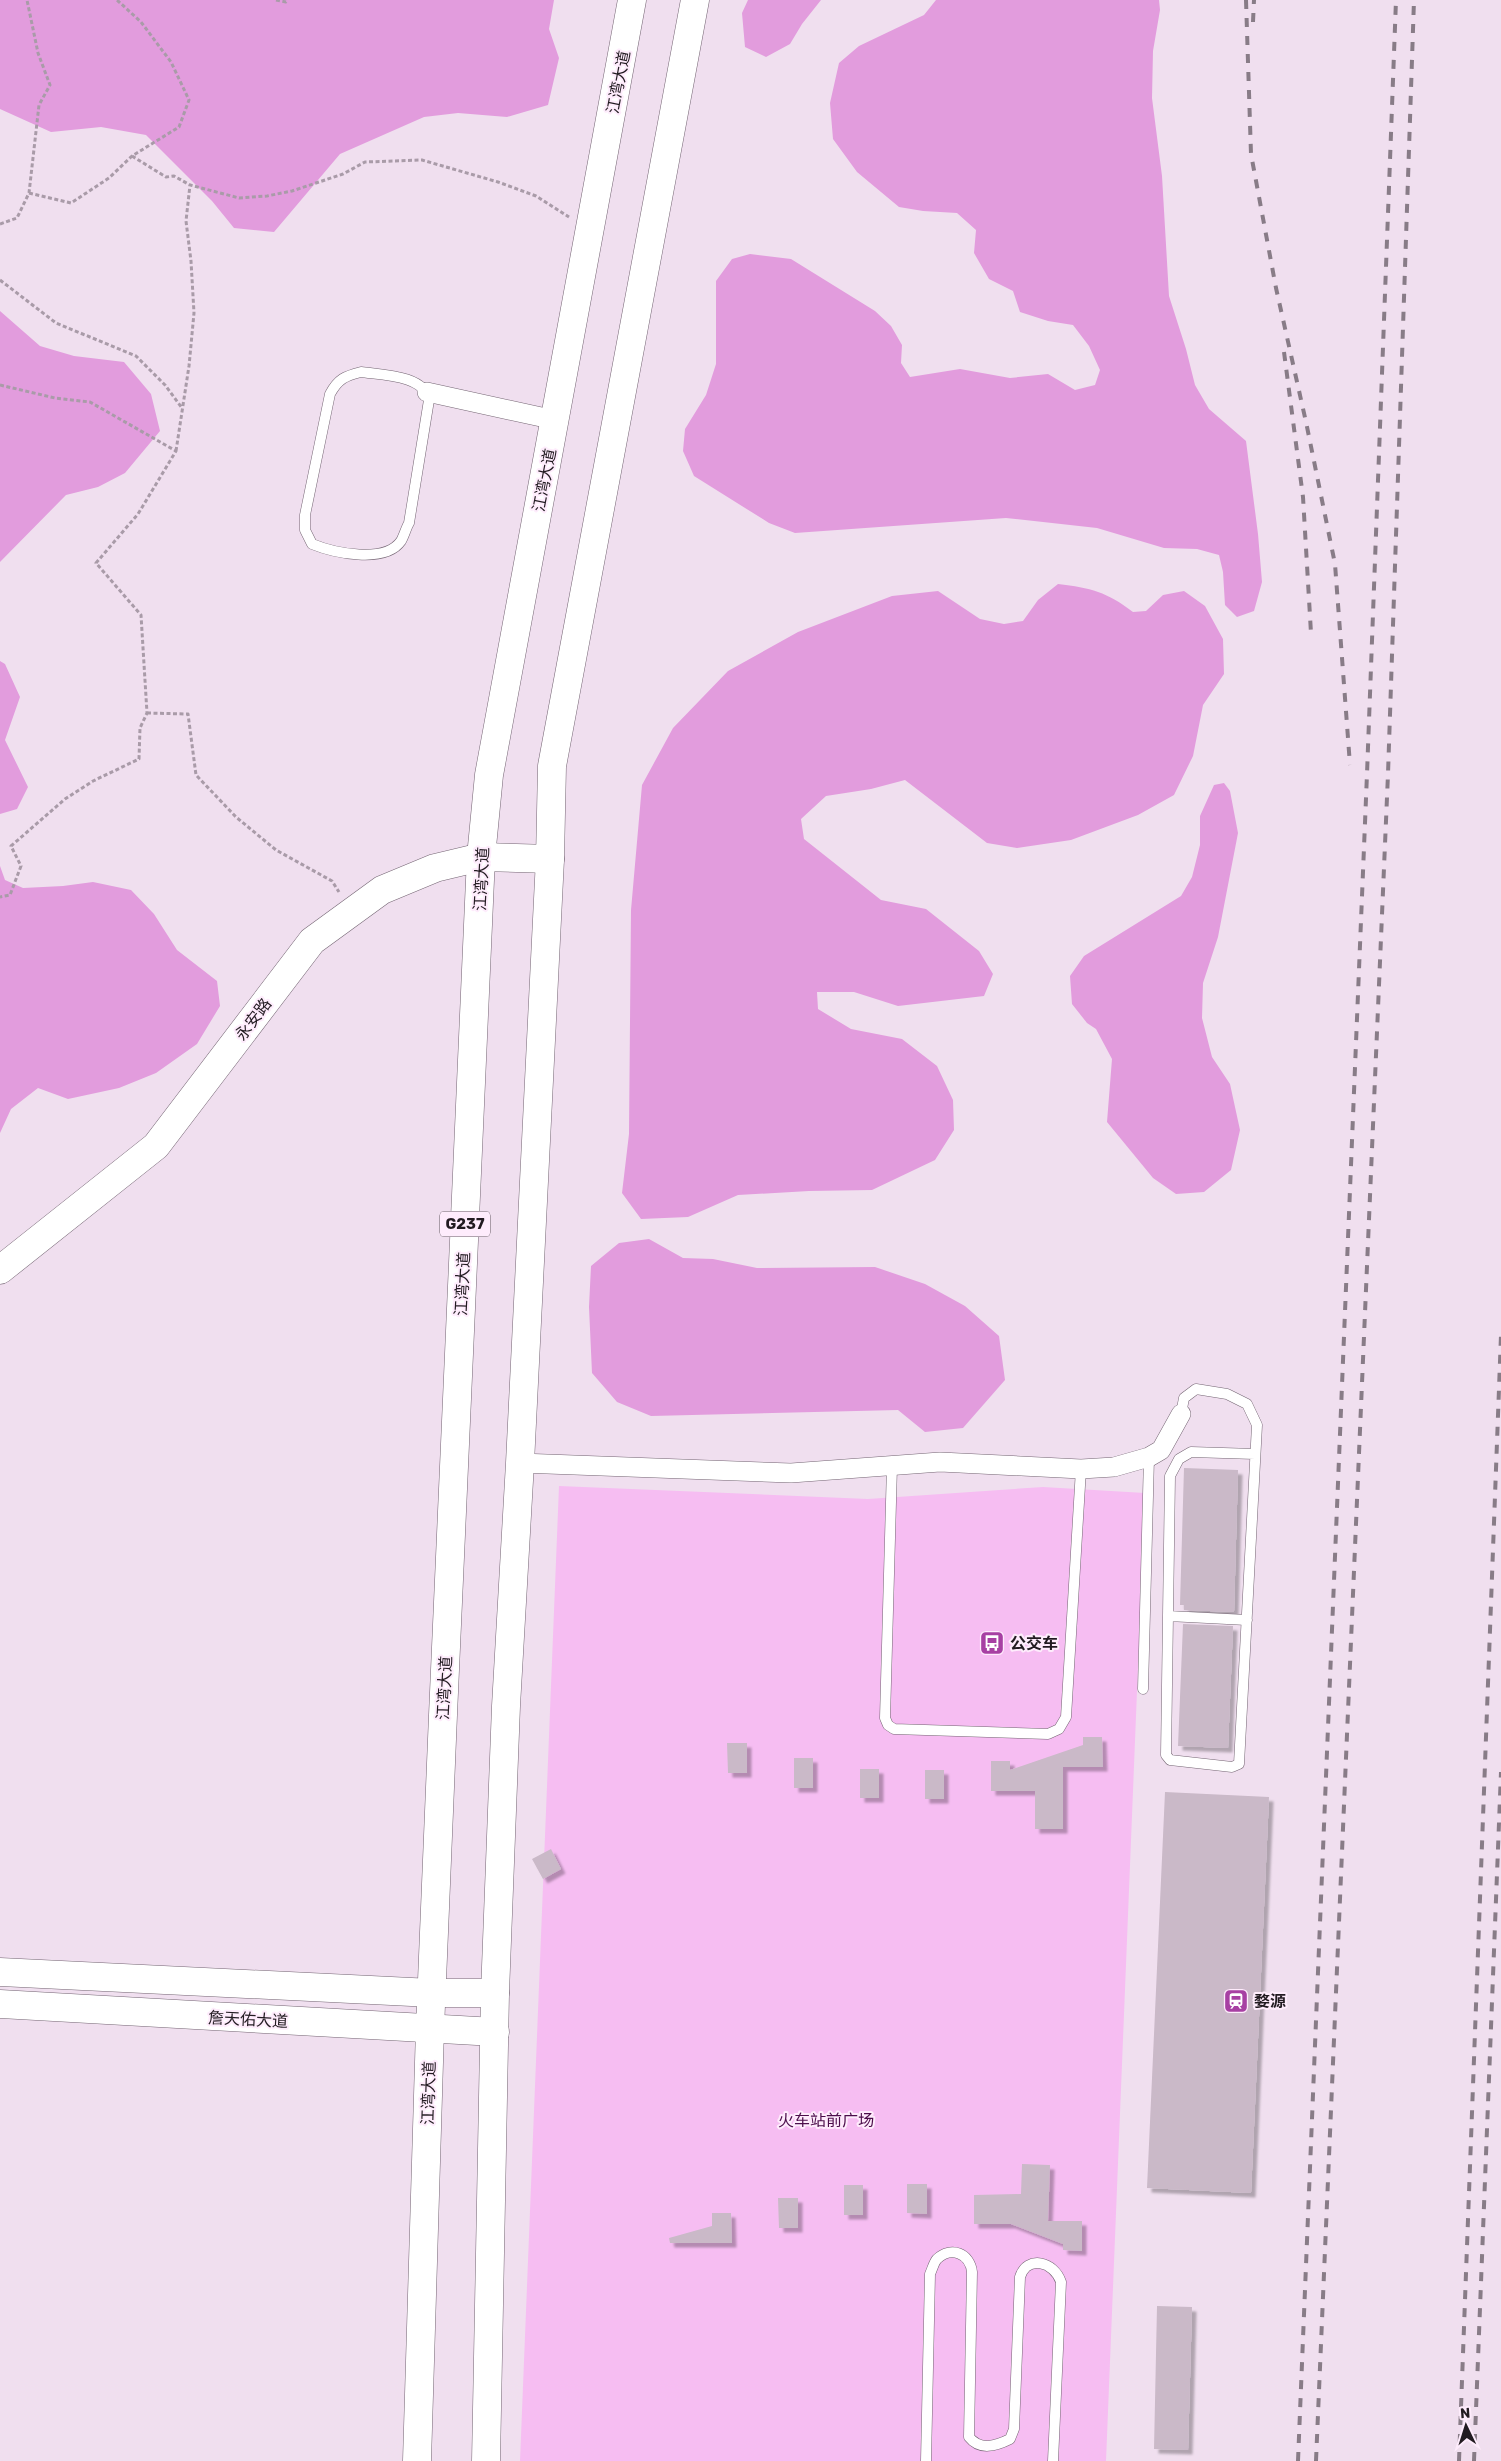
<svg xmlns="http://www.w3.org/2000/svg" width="1501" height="2461" viewBox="0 0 1501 2461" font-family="Rubik,'Noto Sans SC',sans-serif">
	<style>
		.green { fill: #f6bdf2 }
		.forest { fill: #e29cdd }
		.building { fill: #cab9c8; filter: url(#shadow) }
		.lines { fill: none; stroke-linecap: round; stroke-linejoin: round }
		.lane-casing { stroke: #746573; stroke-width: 11 }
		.street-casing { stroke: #746573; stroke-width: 20 }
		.secondary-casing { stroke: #746573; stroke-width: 29 }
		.primary-casing { stroke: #746573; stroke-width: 29 }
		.highway-casing { stroke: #746573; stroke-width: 29 }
		.path { stroke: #a99ba8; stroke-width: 3; stroke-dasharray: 4 2.5; stroke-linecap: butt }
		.lane { stroke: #fff; stroke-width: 10 }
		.street { stroke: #fff; stroke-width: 19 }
		.secondary { stroke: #fff; stroke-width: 28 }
		.primary { stroke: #fff; stroke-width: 28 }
		.highway { stroke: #fff; stroke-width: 28 }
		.rail { stroke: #887c87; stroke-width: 4; stroke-dasharray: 9 9; stroke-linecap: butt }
		.labels { text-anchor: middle; stroke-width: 4; stroke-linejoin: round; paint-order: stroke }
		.shield { fill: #feecfc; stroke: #645a63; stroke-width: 1 }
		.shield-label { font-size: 15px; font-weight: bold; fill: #221b21 }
		.street-label { font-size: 16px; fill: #221b21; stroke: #feecfc }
		.poi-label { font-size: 16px; font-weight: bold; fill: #221b21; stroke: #feecfc; text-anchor: start }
		.park-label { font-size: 16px; fill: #4c0e4b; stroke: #feecfc }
	</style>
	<defs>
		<filter id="shadow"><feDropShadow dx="4.5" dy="4.5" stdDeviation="1" flood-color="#0004"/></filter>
	</defs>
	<rect width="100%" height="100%" fill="#f0dfef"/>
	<path class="green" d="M559 1486 868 1499 1043 1487 1145 1493 1106 2461H520Z"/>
	<path class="forest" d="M0 0H554L549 29 559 58 548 105 507 117 458 113 424 117 340 154 274 232 234 228 212 201 146 135 101 127 51 132 0 109Z
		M748 0H821L802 24 790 44 766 57 745 47 742 13Z
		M936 0H1159L1160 10 1153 51 1152 98 1162 176 1169 296 1186 349 1195 385 1209 409 1246 441 1258 534 1262 582 1254 611 1237 617 1225 605 1223 572 1219 555 1197 549 1164 548 1097 528 1006 518 795 533 769 523 694 476 683 451 685 429 706 395 716 364V281L732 259 750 254 791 259 875 311 891 326 902 345 901 363 910 377 960 369 1010 378 1048 374 1075 390 1095 385 1100 370 1089 346 1073 325 1048 321 1020 312 1013 291 989 279 974 253 976 230 957 213 923 211 899 207 857 172 833 139 830 103 839 63 859 46 924 15Z
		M0 311 40 346 74 356 124 362 151 394 160 431 125 473 98 487 66 495 0 562Z
		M1058 584C1091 588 1107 592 1133 612L1146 611 1163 595 1184 591 1205 606 1223 639 1224 674 1203 705 1193 756 1174 795 1138 815 1071 840 1017 848 987 843 905 780 871 789 826 796 801 819 804 839 881 900 926 909 979 951 993 974 984 996 898 1006 854 992H817L818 1009 851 1029 902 1039 937 1066 953 1100 954 1130 935 1160 872 1190 809 1191 738 1195 688 1217 641 1219 622 1193 629 1134 631 910 642 785 673 728 728 671 798 632 892 596 938 591 980 619 1004 624 1023 621 1038 600Z
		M0 661 5 664 20 697 5 740 28 787 17 809 0 814Z
		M1224 783 1230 791 1238 833 1218 937 1203 983 1202 1018 1212 1057 1230 1084 1240 1130 1231 1170 1204 1192 1176 1194 1153 1178 1107 1122 1112 1059 1096 1029 1087 1023 1072 1004 1070 976 1084 956 1181 896 1192 877 1200 845V816L1214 785Z
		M0 866 5 880 23 888 63 886 93 882 131 890 154 914 177 950 217 981 220 1006 197 1044 156 1073 119 1088 68 1099 38 1088 11 1109 0 1133Z
		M649 1239 683 1258 713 1259 757 1268 875 1267 925 1284 965 1306 999 1336 1005 1380 963 1428 925 1432 898 1410 651 1416 617 1402 592 1373 589 1307 591 1266 619 1243Z"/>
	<path class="building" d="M1184 1468 1238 1470 1234 1612 1184 1610V1605H1180Z
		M1183 1624 1233 1626 1228 1748 1178 1746Z
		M1083 1737H1102L1103 1767H1063V1829H1035V1791H991V1761H1010V1770L1083 1745Z
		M727 1743H747V1773H728Z
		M794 1758H813V1788H794Z
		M860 1769H879V1798H860Z
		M925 1770H944V1799H925Z
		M1165 1792 1269 1797 1251 2193 1147 2188Z
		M551 1849 561 1869 543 1879 532 1859Z
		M1022 2164 1050 2165 1048 2221H1082V2251L1063 2250V2244L1011 2224H974V2195L1021 2194Z
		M907 2184H927V2214L907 2213Z
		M844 2185H863V2215H844Z
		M778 2198H798V2228H779Z
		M712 2213H731L732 2243H670L669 2238 712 2226Z
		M1157 2306 1192 2307 1188 2450 1154 2449Z"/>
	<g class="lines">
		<defs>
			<path id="lane" d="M361 372C382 375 424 375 429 400L409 523C406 528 404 536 401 541 385 564 334 553 312 544L305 530V515L330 394C338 379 345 376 361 372Z
				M1181 1414 1184 1398 1196 1389 1227 1394 1247 1404 1257 1425 1239 1764 1232 1767 1170 1760 1166 1755 1170 1476 1179 1459 1191 1452 1255 1454
				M892 1466 885 1718 888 1725 894 1729 1048 1734 1059 1729 1066 1717 1081 1469
				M1168 1616 1247 1620
				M1143 1689 1149 1457
				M926 2461 930 2274C932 2270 934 2262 937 2259 951 2246 970 2253 972 2272L969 2437C980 2451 996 2446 1010 2439L1014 2429 1020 2277C1027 2255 1054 2261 1061 2282L1053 2461"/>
			<path id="street" d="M427 392 555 420
				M520 1463 791 1473 940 1462 1081 1469 1114 1467 1149 1457 1161 1450 1181 1414"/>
			<path id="secondary" d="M0 1270 156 1146 312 941 382 890 435 868 481 857 550 859"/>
			<path id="primary" d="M0 1972 432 1993H495
				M0 2004 495 2032"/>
			<path id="highway" d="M417 2461 430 2029 443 1715 481 857 489 775 632 0
				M486 2461 495 1993 506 1706 520 1463 550 859 552 766 695 0"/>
		</defs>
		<use href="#lane" class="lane-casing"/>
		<use href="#street" class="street-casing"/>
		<use href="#secondary" class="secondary-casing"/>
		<use href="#primary" class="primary-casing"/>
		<use href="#highway" class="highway-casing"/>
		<path class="path" d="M276 0 286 2 288 0
			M132 156 166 177 174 176 190 185 239 198 267 196 292 191 343 174 365 162 422 160 498 182 536 196 569 217
			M29 193 71 203 109 178 132 156 179 127 189 100 171 62 141 22 117 0
			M0 224 17 218 29 193 39 105 50 85 38 53 27 0
			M0 280 56 323 136 356 165 385 182 408
			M0 385 55 398 90 402 176 451 138 514 96 563 141 615 147 713 140 728 139 759 93 781 65 799 11 846 21 866 10 895 0 897
			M176 451 189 366 194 313 191 261 186 221 190 185
			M147 713 188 714 196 775 236 817 276 850 332 881 339 892"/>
		<use href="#lane" class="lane"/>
		<use href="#street" class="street"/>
		<use href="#secondary" class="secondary"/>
		<use href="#primary" class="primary"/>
		<use href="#highway" class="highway"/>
		<path class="rail" d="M1246 0 1251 154 1276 288 1306 422 1335 564 1350 765
			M1253 22 1254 0
			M1284 352 1303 497 1311 633
			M1298 2461 1367 774 1396 0
			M1316 2461 1388 774 1414 0
			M1459 2461 1501 1335
			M1474 2461 1501 1772"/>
	</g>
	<defs>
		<symbol id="bus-square" viewBox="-11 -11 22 22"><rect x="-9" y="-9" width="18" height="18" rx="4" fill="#a740a3" stroke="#feecfc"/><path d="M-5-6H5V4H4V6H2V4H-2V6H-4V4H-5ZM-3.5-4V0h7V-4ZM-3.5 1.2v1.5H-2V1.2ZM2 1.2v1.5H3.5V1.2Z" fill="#fff"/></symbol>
		<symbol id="station-square" viewBox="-11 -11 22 22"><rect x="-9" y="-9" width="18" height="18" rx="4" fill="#a740a3" stroke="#feecfc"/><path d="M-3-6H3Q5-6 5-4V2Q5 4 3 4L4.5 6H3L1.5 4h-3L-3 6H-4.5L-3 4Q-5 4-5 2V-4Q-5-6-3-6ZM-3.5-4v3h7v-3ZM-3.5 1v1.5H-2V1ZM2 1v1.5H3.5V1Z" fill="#fff"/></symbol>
	</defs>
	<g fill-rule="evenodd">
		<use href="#bus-square" x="978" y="1629" width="28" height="28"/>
		<use href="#station-square" x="1222" y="1987" width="28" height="28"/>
	</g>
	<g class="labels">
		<rect class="shield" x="440" y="1211.5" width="50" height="25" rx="4"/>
		<g class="shield-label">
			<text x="465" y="1229">G237</text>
		</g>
		<g class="street-label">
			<text transform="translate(618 82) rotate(-79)" y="6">江湾大道</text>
			<text transform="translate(544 480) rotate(-79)" y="6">江湾大道</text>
			<text transform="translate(481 879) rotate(-87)" y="6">江湾大道</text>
			<text transform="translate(253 1019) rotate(-53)" y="6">永安路</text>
			<text transform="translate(462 1284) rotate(-87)" y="6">江湾大道</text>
			<text transform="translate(444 1688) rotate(-87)" y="6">江湾大道</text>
			<text transform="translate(248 2019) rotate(3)" y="6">詹天佑大道</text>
			<text transform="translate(428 2093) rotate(-88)" y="6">江湾大道</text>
		</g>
		<g class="poi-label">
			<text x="1010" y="1649">公交车</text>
			<text x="1254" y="2007">婺源</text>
		</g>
		<g class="park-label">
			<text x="826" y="2126">火车站前广场</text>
		</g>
	</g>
	<g transform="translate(1466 2426) rotate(356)" stroke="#feecfc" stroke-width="4" paint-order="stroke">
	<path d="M0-4L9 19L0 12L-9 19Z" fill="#221b21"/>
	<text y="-8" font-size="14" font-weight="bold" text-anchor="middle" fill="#221b21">N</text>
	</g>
</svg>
